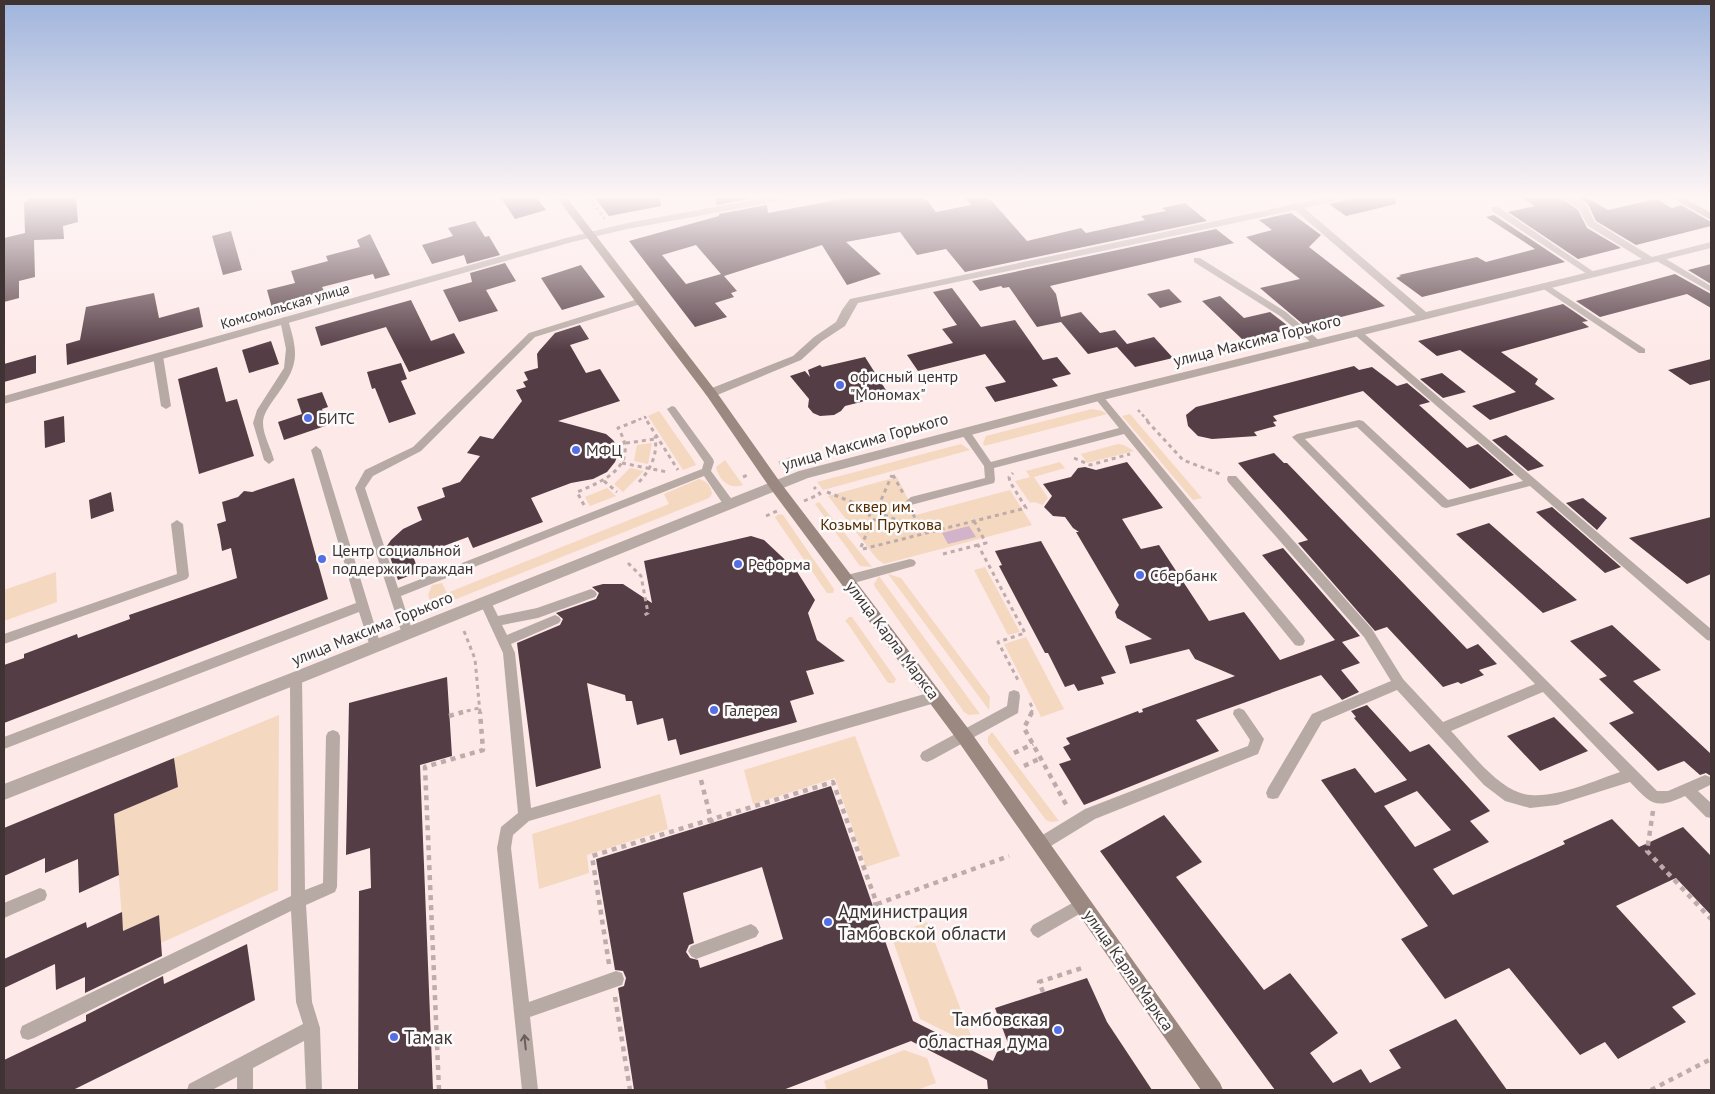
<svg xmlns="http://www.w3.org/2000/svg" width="1715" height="1094" viewBox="0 0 1715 1094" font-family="'PT Sans',sans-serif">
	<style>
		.green { fill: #f4d8c0 }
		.water { fill: #d3b3ca }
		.building { fill: #553d45; fill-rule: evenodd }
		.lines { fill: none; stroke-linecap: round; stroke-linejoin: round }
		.path-far2 { stroke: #bdacab; stroke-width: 2.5; stroke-dasharray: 3 3; stroke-linecap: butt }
		.path-far1 { stroke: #bdacab; stroke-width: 3; stroke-dasharray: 4 4; stroke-linecap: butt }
		.path { stroke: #bdacab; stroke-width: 4.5; stroke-dasharray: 5 5; stroke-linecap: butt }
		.service { fill: #b7aaa5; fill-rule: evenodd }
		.minor { fill: #b7aaa5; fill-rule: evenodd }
		.secondary { fill: #9b8881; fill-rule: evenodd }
		.oneway { stroke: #6a5d5b }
		.poi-dot { fill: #546ee4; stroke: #fbfbfb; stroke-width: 2 }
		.labels { text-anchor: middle; stroke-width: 5; stroke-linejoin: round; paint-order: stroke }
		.far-street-label { font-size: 14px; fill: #403333; stroke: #fbfbfb }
		.street-label { font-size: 16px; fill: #403333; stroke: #fbfbfb }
		.poi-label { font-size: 16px; fill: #403333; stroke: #fbfbfb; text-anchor: start }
		.park-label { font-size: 16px; fill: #522c00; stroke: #fbfbfb }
		.near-poi-label { font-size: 19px; fill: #403333; stroke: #fbfbfb; text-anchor: start }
	</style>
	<rect width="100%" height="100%" fill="#fde9e8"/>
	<path class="green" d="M1092 409 1102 411 1107 414 984 446 983 443 986 436Z
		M659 411 694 461 696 465 683 470 648 416Z
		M1130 414 1202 498 1193 500 1122 416Z
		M652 443 648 464 634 461 637 445Z
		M961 444 970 450 823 490 817 482Z
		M1118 444 1124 445 1134 451 1087 463 1081 454Z
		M725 460 743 485C729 490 719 480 716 467Z
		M1060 462 1065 468 1034 477 1048 498 1043 505 1034 502 1030 503 1015 481 1030 477 1026 471Z
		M630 468 644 471 623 492 614 484Z
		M897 477 916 515 1010 490 1032 525 884 564 877 559 828 496Z
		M699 479C707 481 711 486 712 494L709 498 449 602 436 606 432 605 428 595 432 585 442 583 447 593 669 504 664 494Z
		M607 488 616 496 590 506 585 497Z
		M819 502 872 567 860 566 815 504Z
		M779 514 783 515 834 589 833 593H827L776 519 775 517Z
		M985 567 1020 632 1008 635 974 570Z
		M56 572 57 602 4 621V590Z
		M888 574 901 578 990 697 989 710Z
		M879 576 980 714 969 715 964 712 875 587 874 584Z
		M849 617H852L896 679 894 683H888L848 624 845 621Z
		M1026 637 1064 709 1041 717 1004 644Z
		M279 715 278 890 161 943 159 915 123 931 114 814 178 787 174 758Z
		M992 732 1059 821 1051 822 1046 820 988 743V737Z
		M855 736 900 856 866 867 835 778 753 804 744 770Z
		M660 794 668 829 587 855 589 873 539 889 532 834Z
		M927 922 975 1046 920 1019 891 935Z
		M904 1050 927 1058 936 1083 917 1090H827L824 1081Z"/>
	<path class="water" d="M969 526 976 537 948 544 942 533Z"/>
	<path class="building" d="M27 198H76L78 222 63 226 64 239 34 240 35 277 19 281V298L4 302V238L25 233 24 202 27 201Z
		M501 198H537L546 210 515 219Z
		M595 198H660L661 206 609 216Z
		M715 198H753L717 205Z
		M847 198H925L936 212 971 205 965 198H989L1027 241 1081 228 1086 233 1145 220 1141 216 1166 211 1162 208 1185 203 1207 221 965 272 946 249 917 255 900 232 846 242 881 274 847 285 822 245 724 276 737 291 731 293 734 297 715 303 727 317 695 327 629 241 719 216V214L767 205 768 213ZM696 245 721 274 686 284 662 255Z
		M1355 198H1395L1396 204 1346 216 1329 204Z
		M1522 198H1561L1578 210 1587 228 1621 248 1578 259 1508 212 1535 206Z
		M1579 198H1588L1608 210 1656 199 1672 208 1681 205 1711 222V226L1636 245 1596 221 1588 204Z
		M1291 213 1321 235 1309 247 1385 306 1305 326 1260 288 1300 279 1246 237 1272 230 1259 220Z
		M1494 215 1565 262 1422 297 1396 278 1401 276 1399 275 1477 257 1486 262 1535 249 1486 217Z
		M475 221 485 237 489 236 500 255 467 264 464 255 432 264 422 245 453 236 448 228Z
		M1216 229 1234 243 1050 286 1056 294 1061 317 1081 312 1100 333 1115 330 1127 344 1154 337 1173 358 1135 367 1117 347 1088 354 1061 322 1037 327 1009 287 1003 288 1001 286 980 291 972 281Z
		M231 231 242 270 223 275 212 236Z
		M370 234 390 275 375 279 373 274 322 287 325 293 272 308 267 290 295 283 291 271 328 261 326 256 360 247 357 240Z
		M505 263 516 281 486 290 498 311 459 322 443 290 472 282 470 273Z
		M1711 264V284L1688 270Z
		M581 265 605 297 562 310 541 278Z
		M1675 274 1711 294V308L1687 294 1600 317 1576 301Z
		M952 288 981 327 1015 320 1043 360 1057 357 1071 374 1052 379 1058 386 995 402 985 387 1006 382 985 354 918 371 907 355 953 343 942 329 957 325 933 292Z
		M1169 289 1182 302 1160 308 1147 294Z
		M154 293 159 318 199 307 203 327 67 365 66 344 80 340 86 307Z
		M1220 296 1244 318 1270 312 1292 329 1244 341 1202 301Z
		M411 300 431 341 454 333 465 353 409 372 386 327 321 346 315 327Z
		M1563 304 1588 321 1582 322 1589 327 1501 352 1538 379 1535 384 1555 399 1490 420 1472 406 1516 392 1460 350 1437 356 1418 341Z
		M580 325 589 339 570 345 586 373 600 369 620 401 558 421 606 434 613 440 617 446 618 454 615 462 607 472 593 479 571 483 531 498 543 522 473 548 468 537 433 550 411 551 419 572 398 580 388 551 387 546 391 540 403 529 422 520 417 507 445 497 442 488 460 482 480 456 467 453 480 436 493 439 522 401 516 390 526 387 523 382 528 380 524 372 538 368 537 354 539 351 555 333Z
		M271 341 279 364 249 373 242 350Z
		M36 355V373L4 382V364Z
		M865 357 889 395 845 406 841 411 834 415 820 416 813 413 808 407 809 399 790 376 805 371 810 377 808 370 820 365 822 367Z
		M1711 359V380L1690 385 1668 370Z
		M401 363 407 379 401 381 416 414 389 423 375 388 372 389 367 372Z
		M1354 366 1359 370 1372 367 1397 386 1407 383 1430 402 1419 405 1467 448 1478 444 1514 475 1470 489 1363 391 1273 416 1277 421 1273 422 1276 426 1254 432 1257 436 1212 439 1198 436 1188 426 1186 415 1196 407Z
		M217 367 226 402 237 399 254 456 199 474 178 379Z
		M1442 373 1466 392 1443 398 1420 379Z
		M322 392 328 407 322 409 328 425 284 440 278 422 302 414 297 399Z
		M64 416 65 442 45 448 44 421Z
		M1506 435 1544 466 1528 471 1492 440Z
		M1274 453 1284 463H1287L1467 649 1478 644 1497 664 1479 670 1484 675 1461 684 1458 682 1443 687 1387 627 1375 631 1298 543 1308 540 1238 463Z
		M1127 462 1163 508 1122 519 1141 549 1159 545 1209 621 1244 612 1280 660 1335 640 1262 555 1283 548 1360 636 1342 642 1360 663 1341 670 1359 692 1342 700 1321 675 1196 720 1219 751 1084 805 1059 764 1071 760 1063 747 1070 744 1066 738 1138 711 1139 713 1143 712 1142 709 1235 676 1195 659 1189 649 1130 664 1125 646 1152 639 1117 618 1115 612 1119 605 1076 532H1079L1073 528 1065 517 1053 516 1044 507 1052 496 1043 484 1071 477 1078 468 1085 467 1096 470Z
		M294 478 328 599 4 723V665L24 658V654L77 634 78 638 130 619 129 615 237 578 231 548 222 551 220 538 217 524 226 521 222 502 238 497 244 491 252 492Z
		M111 492 114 511 91 519 89 500Z
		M1583 498 1607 518 1597 530 1566 503Z
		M1552 507 1621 567 1605 573 1536 512Z
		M1711 517V574L1687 584 1629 538Z
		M1489 523 1577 600 1543 613 1456 534Z
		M751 536 764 540 796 570 815 600 808 613 817 640 845 661 806 671 814 694 790 701 797 722 680 755 676 739 668 741 663 718 637 725 632 701H626L625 695 587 683 601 768 536 787 517 643 560 625 563 619 556 613 596 599 599 593 592 587 603 584H623L652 603 644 561Z
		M1041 541 1116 673 1101 677 1104 684 1078 691 1074 684 1065 687 1048 653H1045L999 566 1002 565 995 551Z
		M1612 625 1661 670 1633 681 1711 754V776L1706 773 1700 775 1684 761 1658 771 1609 723 1634 713 1599 679 1607 676 1570 641Z
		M447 677 452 756 420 765 433 1090H358L359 891 371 888 370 848 346 855 349 703Z
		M1367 705 1410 752 1429 744 1490 811 1470 821 1489 842 1433 869 1453 895 1565 844 1563 841 1612 819 1639 847 1683 827 1711 856V915L1676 878 1616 906 1696 994 1672 1007 1686 1022 1618 1059 1605 1042 1580 1055 1509 968 1445 999 1401 939 1428 926 1321 780 1355 768 1375 793 1407 780 1354 718 1356 717 1351 711ZM1417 791 1451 830 1415 847 1384 806Z
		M1554 717 1588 751 1540 771 1507 736Z
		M174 758 178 787 114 814 119 875 79 893 78 859 45 873V858L4 876V828Z
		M831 786 913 1021 993 1061 997 1052 1009 1046 995 1008 1087 978 1107 1022 1152 1090H988L987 1080 911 1041 783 1090H634L618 988 624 986 626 978 623 971 615 970 596 859ZM762 867 783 939 700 968 698 960 690 958 686 952 689 945 694 943 683 893Z
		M1164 815 1202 862 1176 877 1264 990 1290 973 1338 1033 1310 1053 1333 1083 1361 1069 1370 1083 1401 1068 1389 1050 1456 1019 1507 1090H1275L1100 851Z
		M122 912 123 931 159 915 162 956 85 993V977L56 990 55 964 4 988V959L86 922 87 928Z
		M247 944 255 1000 73 1090H4V1060L86 1021V1015L163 976 164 984Z"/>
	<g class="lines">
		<path class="path-far2" d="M589 198 605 219
			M1138 410 1149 422
			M633 422 645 417 648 422"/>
		<path class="path-far1" d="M647 421 678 470
			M1147 421 1183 460 1220 474
			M626 443 656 439
			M1074 458 1090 465 1130 454
			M622 463 667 472
			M779 463 792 458 795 462
			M893 475 903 493
			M743 477 750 474
			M604 481 617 492
			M639 482C651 469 658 454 655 436
			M827 492 869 509
			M804 501 820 494 814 487
			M584 505 577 492C607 480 640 464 618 428L636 421
			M869 513a7 7 0 1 1 14 0a7 7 0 1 1-14 0Z
			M878 507 892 475
			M913 514 921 530
			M884 515 927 532
			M766 516 777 511
			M974 521 986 543 978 545 1025 633 998 642 1019 682
			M861 547 873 518
			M863 549 1026 508 1010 482 1009 477 1013 473
			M943 554 978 545
			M628 563 641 576 648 613 643 616
			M464 631 475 659 480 713
			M1030 703 1033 709 1031 713
			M459 713 479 708"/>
		<path class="path" d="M1032 712 1024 728 1068 808
			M449 716 463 712
			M1014 753 1033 744
			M1024 766 1041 758
			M701 780 712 823
			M1653 811 1647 851 1711 919
			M877 904 1009 856
			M609 964 592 856 833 782 877 904 873 905
			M1043 992 1039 982 1085 967
			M615 997 630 1090
			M439 1090 425 767 483 750 480 712
			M1651 1090 1711 1059"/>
		<path class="service" d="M1492 207H1498L1597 274 1593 277 1590 276 1492 211Z
			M1655 256H1661L1711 286V292L1655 260Z
			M1194 258H1200L1286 312 1322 343 1320 345H1314L1280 316 1194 262Z
			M1545 283 1645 349V353H1639L1542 288V284Z
			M641 298 644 299V303L535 337 421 451 373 476 365 488 398 588 702 469 704 462 667 409 672 406 675 407 713 459 714 462 711 471 733 501 734 504 733 507H725L704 476 401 596 413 633 411 637 407 638 403 637 355 488 365 470 413 447 529 333Z
			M284 317 288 320C301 360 296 369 272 402 268 408 263 415 263 423 263 435 271 448 274 460L269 464 264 460 253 423 257 410 284 368 286 349 280 320Z
			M1358 330 1361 331 1711 629V641L1707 640 1530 486 1446 508 1442 507 1357 427 1305 439 1657 791H1668L1705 775 1710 777 1711 780 1710 785 1698 791 1711 803V818L1706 817 1685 796C1655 810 1651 804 1630 782L1557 805 1530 808 1505 801 1484 785 1397 690 1322 722 1278 798 1273 799 1268 798 1266 793 1268 788 1312 714 1391 681 1364 637 1228 482 1227 479 1228 476H1236L1372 629 1403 679 1443 722 1535 684 1292 437 1297 434 1359 420 1363 421 1448 500 1523 481 1355 335V331ZM1543 692 1620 772C1593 781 1560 797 1531 795 1501 794 1470 751 1451 731Z
			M158 353 163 356 171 406 166 409 161 406 153 356Z
			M1099 394 1102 395 1303 637 1305 641 1303 645 1299 646 1295 645 1124 434 994 468 995 480 994 483 911 505 906 501 911 497 985 478 984 466 960 432 961 430H969L991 462 1119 428 1094 397Z
			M316 446 321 450 381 646 379 650 375 651 371 650 359 612 4 749V737L356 603 311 450Z
			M177 520 183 524 189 576 187 579 4 644V634L177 574 171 524Z
			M910 559 914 560 916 563 914 566 847 585 843 583 841 580 843 577 847 575Z
			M591 589 595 591 597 594 595 597 538 618 502 625 507 635 555 615 559 617 561 620 559 623 511 644 515 653 531 808 935 691 940 693 941 697 940 701 935 703 529 821 513 835 511 848 529 1002 616 971 622 973 624 979 622 985 616 987 530 1017 538 1090H522L497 848 501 827 518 813 503 653 479 601 481 598H489L498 616 537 608Z
			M296 673 300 674 302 678 305 890 323 883 326 736 328 732 333 730 338 732 340 736 337 887 335 892 306 905 312 1002 320 1028 322 1090H306L304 1041 253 1068V1090H237V1077L212 1090H187L189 1084 303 1024 296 1002 291 911 34 1038 28 1040 22 1038 20 1032 22 1026 291 896 290 678 292 674Z
			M1014 690 1019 692 1020 696 1018 713 932 760 927 762 922 760 920 756 922 752 1007 706 1009 692Z
			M1239 708 1244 710 1264 739 1258 754 1095 819 1046 849 1041 851 1036 849 1034 844 1036 839 1085 809 1248 746 1250 740 1233 714 1234 710Z
			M40 888 45 890 47 895 45 900 4 918V903Z
			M1083 897 1088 899 1090 904 1088 909 1043 935 1038 938 1033 935 1030 930 1033 925Z
			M751 924 756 927 759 932 756 937 696 959 691 956 688 951 691 946Z"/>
		<path class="minor" d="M764 198H784L779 201 627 229 572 242 4 404V396L566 238 627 223Z
			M1323 198H1340L1338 200 1304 208 1426 312 1642 259 1588 226 1579 209 1563 198H1575L1586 205 1595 222 1652 257 1711 242V248L1099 401 808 478 301 683 4 800V784L291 673 799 471 1099 393 1416 315 1295 210 858 303 845 326 822 341 801 360 715 396H707L705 393 707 390 793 356 814 337 836 322 842 310 850 299Z"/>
		<path class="secondary" d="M557 198H567L715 390 780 482 970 731 1220 1083 1223 1090H1201L958 741 770 488 707 396Z
			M1672 198H1684L1711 213V220Z"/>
	</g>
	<defs><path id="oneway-shaft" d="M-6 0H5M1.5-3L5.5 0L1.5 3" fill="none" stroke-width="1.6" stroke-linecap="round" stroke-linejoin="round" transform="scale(1.25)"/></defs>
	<use class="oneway" href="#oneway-shaft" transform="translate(525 1042) rotate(-96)"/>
	<linearGradient id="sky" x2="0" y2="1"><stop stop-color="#9fb4dc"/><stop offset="0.56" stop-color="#fef5f5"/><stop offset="1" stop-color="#fef5f5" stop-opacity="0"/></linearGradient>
	<rect width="1715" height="351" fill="url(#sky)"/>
	<g class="poi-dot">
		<circle cx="840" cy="385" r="5"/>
		<circle cx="308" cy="418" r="5"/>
		<circle cx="576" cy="450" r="5"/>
		<circle cx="322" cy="559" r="5"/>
		<circle cx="738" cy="564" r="5"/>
		<circle cx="1140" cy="575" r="5"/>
		<circle cx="714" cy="710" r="5"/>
		<circle cx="828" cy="922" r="5"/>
		<circle cx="1058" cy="1030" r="5"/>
		<circle cx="394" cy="1037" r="5"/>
	</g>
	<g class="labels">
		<g class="far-street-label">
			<text transform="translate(285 306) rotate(-16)" y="5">Комсомольская улица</text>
		</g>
		<g class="street-label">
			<text transform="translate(1257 340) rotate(-14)" y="6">улица Максима Горького</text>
			<text transform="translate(865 441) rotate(-16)" y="6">улица Максима Горького</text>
			<text transform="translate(372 628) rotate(-22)" y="6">улица Максима Горького</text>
			<text transform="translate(893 640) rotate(53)" y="6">улица Карла Маркса</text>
			<text transform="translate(1129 970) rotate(55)" y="6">улица Карла Маркса</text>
		</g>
		<g class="poi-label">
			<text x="850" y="382">офисный центр<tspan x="850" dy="18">"Мономах"</tspan></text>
			<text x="318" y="424">БИТС</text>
			<text x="586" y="456">МФЦ</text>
			<text x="332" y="556">Центр социальной<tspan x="332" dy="18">поддержки граждан</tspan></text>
			<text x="748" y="570">Реформа</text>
			<text x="1150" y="581">Сбербанк</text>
			<text x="724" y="716">Галерея</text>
		</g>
		<g class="park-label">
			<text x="881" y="512">сквер им.<tspan x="881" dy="18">Козьмы Пруткова</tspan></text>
		</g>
		<g class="near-poi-label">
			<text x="838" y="918">Администрация<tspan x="838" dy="22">Тамбовской области</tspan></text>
			<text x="1048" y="1026" text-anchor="end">Тамбовская<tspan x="1048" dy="22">областная дума</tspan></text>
			<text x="404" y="1044">Тамак</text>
		</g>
	</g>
	<rect width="1715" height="1094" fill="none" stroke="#403333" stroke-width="10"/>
</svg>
